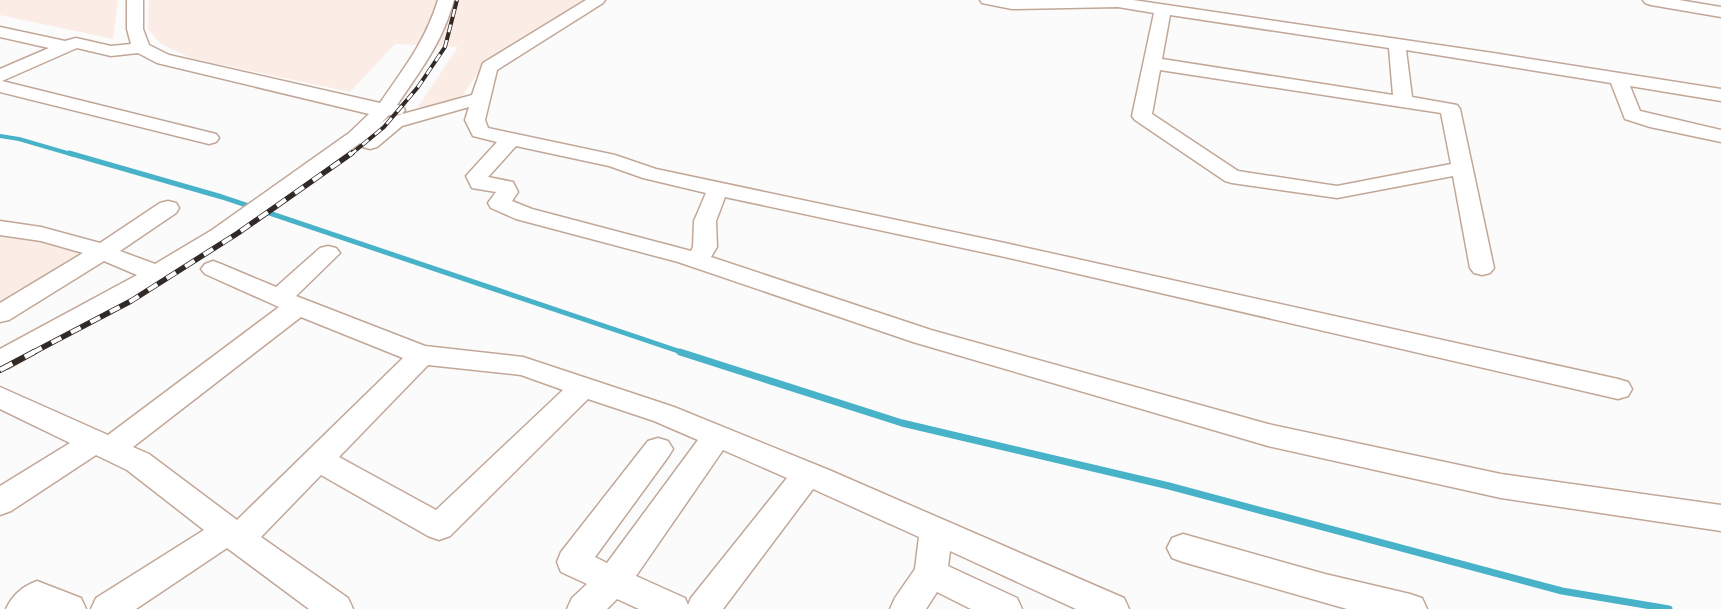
<svg xmlns="http://www.w3.org/2000/svg" width="1721" height="609" viewBox="0 0 1721 609" font-family="'Times New Roman',serif">
	<style>
		.built { fill: #fbede5 }
		.lines { fill: none; stroke-linecap: round; stroke-linejoin: round }
		.stream-far2 { stroke: #48b2c9; stroke-width: 4 }
		.stream-far1 { stroke: #48b2c9; stroke-width: 5 }
		.stream { stroke: #48b2c9; stroke-width: 7 }
		.minor-casing { stroke: #c1a798; stroke-width: 3 }
		.minor { fill: #fff; fill-rule: evenodd }
		.rail-far2-casing { stroke: #312a27; stroke-width: 4 }
		.rail-far1-casing { stroke: #312a27; stroke-width: 5.5 }
		.rail-casing { stroke: #312a27; stroke-width: 6 }
		.rail-far2 { stroke: #fff; stroke-width: 2.5; stroke-dasharray: 8; stroke-linecap: butt }
		.rail-far1 { stroke: #fff; stroke-width: 4; stroke-dasharray: 11; stroke-linecap: butt }
		.rail { stroke: #fff; stroke-width: 4.5; stroke-dasharray: 14; stroke-linecap: butt }
	</style>
	<rect width="100%" height="100%" fill="#fbfbfb"/>
	<path class="built" d="M0 0H118L113 39 0 15Z
		M149 0H592L483 66 450 113 418 107 458 47 395 44 350 92 191 58 161 44 148 29Z
		M0 231 92 257 0 313Z"/>
	<g class="lines">
		<path class="stream-far2" d="M0 136 19 139 74 155"/>
		<path class="stream-far1" d="M69 153 222 197 684 353"/>
		<path class="stream" d="M680 352 902 423 1169 486 1562 591 1669 609"/>
		<defs>
			<path id="minor" d="M127 0H143V29L149 45 169 55 380 103C404 68 425 42 438 0H454C442 43 422 68 397 105L402 106 405 110 402 114 389 115 380 124 388 118 472 95 483 63 586 0H605L603 3 497 70 485 120 488 128 615 155 656 169 1005 243 1618 379 1628 382 1632 389 1628 396 1618 399 1005 257 725 197 716 221 717 247 711 257 931 330 1268 424 1501 474 1721 505V531L1501 498 1268 446 913 342 678 262 516 219 491 208 488 203 496 192 472 188 466 176 497 142 473 136 465 120 469 107 402 126 377 147 370 149 363 147 360 143 228 240 165 279 9 368 0 370V349L137 275 104 261 9 320 0 322V303L83 253 41 241 0 235V221L41 227 100 243 160 203 168 201 176 203 179 208 176 213 120 251 155 264 212 230 349 133 369 114 157 63 138 53 111 56 77 48 2 81 216 134 219 138 216 142 209 144 0 92V69L49 48 0 37V27L65 41 76 38 111 46 131 44 127 29ZM516 146 609 166 643 178 706 193 694 221 693 247 691 251 532 209 512 201 518 192 513 182 488 177Z
				M980 0H1133L1493 53 1721 89V101L1630 86 1640 111 1721 130V142L1650 127 1625 119 1611 83 1406 50 1412 97 1457 105 1460 109 1494 268 1490 273 1482 275 1474 273 1470 268 1453 176 1337 198 1232 183 1225 181 1135 120 1132 116 1154 13 1118 7 1012 9 982 3ZM1170 15 1389 48 1393 95 1162 59ZM1160 70 1441 113 1451 164 1337 186 1238 171 1152 114Z
				M1643 0H1679L1721 7V17L1651 5 1645 3Z
				M328 246 336 248 340 253 296 296 425 346 523 357 674 407 829 470 1124 598 1129 609H1076L950 551 948 566 1017 598 1022 609H971L937 592 926 609H890L895 598 915 569 919 537 813 489 723 609H639L617 599 607 609H567L572 598 587 584 561 572 557 562 561 552 648 441 658 438 668 441 673 449 668 457 595 557 607 563 698 440 654 421 588 399 450 536 439 540 428 536 321 475 261 537 348 598 353 609H309L227 548 136 609H91L96 598 204 530 127 470 96 455 11 511 0 515V486L70 443 0 409V387L108 435 279 307 205 274 201 269 205 264 213 261 221 264 276 287 320 248ZM301 317 403 358 237 520 149 454 133 447ZM428 365 521 375 563 390 436 510 339 457ZM723 450 787 478 691 598 688 605 685 598 636 576Z
				M1183 534 1325 574 1410 594 1422 598 1427 609H1347L1183 562 1172 558 1167 548 1172 538Z
				M37 581 81 598 86 609H6C13 594 22 587 37 581Z"/>
		</defs>
		<use href="#minor" class="minor-casing"/>
		<use href="#minor" class="minor"/>
		<defs>
			<path id="rail-far2" d="M350 155 384 127 418 87 445 47 457 0"/>
			<path id="rail-far1" d="M32 353 131 301 238 233 352 153"/>
			<path id="rail" d="M0 370 34 352"/>
		</defs>
		<use href="#rail-far2" class="rail-far2-casing"/>
		<use href="#rail-far1" class="rail-far1-casing"/>
		<use href="#rail" class="rail-casing"/>
		<use href="#rail-far2" class="rail-far2"/>
		<use href="#rail-far1" class="rail-far1"/>
		<use href="#rail" class="rail"/>
	</g>
</svg>
